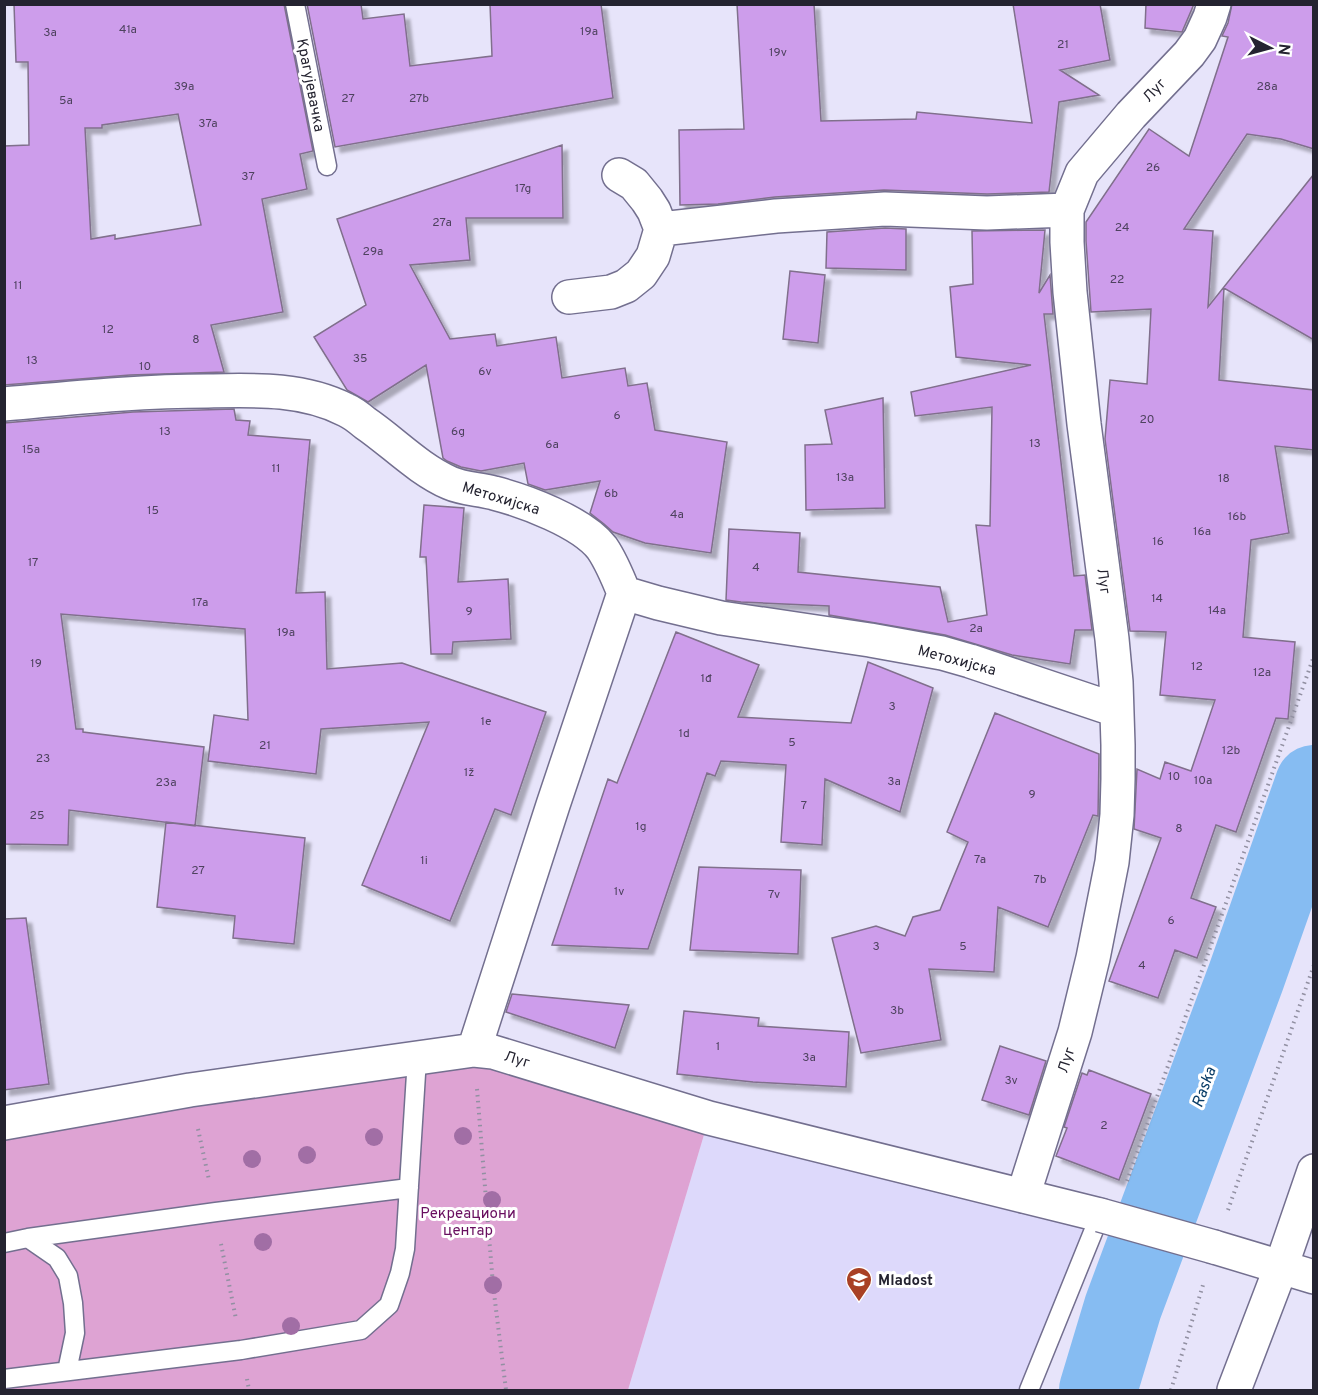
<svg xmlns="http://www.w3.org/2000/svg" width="1318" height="1395" viewBox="0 0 1318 1395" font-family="Overpass,sans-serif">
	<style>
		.built { fill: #ddd9fb }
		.green { fill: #dea3d3 }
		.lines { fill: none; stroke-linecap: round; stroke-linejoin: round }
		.river { stroke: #86bcf2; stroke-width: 78 }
		.building { fill: #cd9deb; stroke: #806f8c; stroke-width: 1.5; fill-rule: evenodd; filter: url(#shadow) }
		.lane-casing { stroke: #736f8f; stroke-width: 21 }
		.street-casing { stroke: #736f8f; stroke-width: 36 }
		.secondary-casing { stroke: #736f8f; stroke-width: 36 }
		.path { stroke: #9290a2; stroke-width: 4; stroke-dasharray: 1.5 4.5; stroke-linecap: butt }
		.lane { stroke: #fff; stroke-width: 18 }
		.street { stroke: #fff; stroke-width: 33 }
		.secondary { stroke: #fff; stroke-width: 33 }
		.street-bridge-casing { stroke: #736f8f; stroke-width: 36; stroke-linecap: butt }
		.street-bridge { stroke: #fff; stroke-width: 33 }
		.tree { fill: #a16ea5 }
		.labels { text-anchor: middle; stroke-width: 6; stroke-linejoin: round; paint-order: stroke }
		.number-label { font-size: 12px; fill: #4e425f }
		.street-label { font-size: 15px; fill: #242330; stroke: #fff }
		.park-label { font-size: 15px; fill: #680e5f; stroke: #fff }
		.poi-label { font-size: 15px; font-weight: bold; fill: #242330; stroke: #fff; text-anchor: start }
		.water-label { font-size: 16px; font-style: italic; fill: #093d67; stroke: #fff }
	</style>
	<defs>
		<filter id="shadow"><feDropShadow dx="5.5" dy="5.5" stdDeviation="1.5" flood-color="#0004"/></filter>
	</defs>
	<rect width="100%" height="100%" fill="#e7e4fa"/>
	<path class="built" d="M709 1118 1100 1215 1029 1390H628Z"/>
	<path class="green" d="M474 1050 709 1118 628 1390H5V1123Z"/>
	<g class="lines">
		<path class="river" d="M1098 1390 1123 1307 1246 977 1314 784"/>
	</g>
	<path class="building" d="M14 4H284L313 151 300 154 307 189 262 199 283 312 211 325 224 372 130 375 4 385V146L29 145 28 62H16ZM178 114 201 225 115 239V235L91 239 85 128H102V125Z
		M307 4H361L363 19 404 14 410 66 492 56 490 4H601L613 98 335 147Z
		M737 4H814L821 121 916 119 917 112 1032 123 1013 4H1100L1110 60 1060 70 1099 95 1059 102 1049 192 987 194 884 190 775 197 718 204 680 205 679 130 744 129Z
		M1146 4H1194L1182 32 1145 28Z
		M1232 4H1314V149L1281 139 1247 134 1184 229 1213 231 1208 307 1314 174V340L1224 288 1219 380 1314 390V450L1275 446 1289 533 1251 540 1243 637 1295 642 1288 719 1276 718 1236 832 1216 825 1191 898 1216 907 1197 958 1175 950 1158 998 1109 981 1161 838 1134 829 1137 769 1160 779 1165 762 1191 771 1215 700 1160 695 1166 632 1130 631 1105 439 1110 380 1147 384 1151 309 1091 312 1086 241V222L1149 129 1189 156 1228 37 1222 36 1228 23Z
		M562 145 563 218H466L470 260 410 265 450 339 495 334 497 346 556 337 562 378 625 368 628 386 647 383 655 430 727 442 711 553 645 543 613 532 604 524 590 513 600 481 545 490 528 484 524 463 481 471 461 467 447 461 443 458 426 365 368 402 347 390 314 337 366 305 337 219Z
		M885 228 906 229V270L826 268 827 232Z
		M1045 230 1039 293 1050 275 1053 314H1044L1074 576 1085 575 1092 630H1075L1070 664 1012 655 945 635 829 615V606L741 602 726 600 729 529 800 533 798 572 940 587 948 622 987 615 976 525 990 526 992 407 915 416 911 392 1031 365 956 357 950 287 973 284 972 231Z
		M790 271 825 275 818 343 783 339Z
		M883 398 885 508 806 510 805 445 832 444 825 410Z
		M234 409 236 420 250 421 248 435 310 440 296 593 325 592 327 669 402 663 546 712 511 815 495 809 450 921 362 885 429 722 321 729 316 774 208 761 214 715 248 720 245 629 61 614 76 729H83V732L204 747 195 826 69 810 68 845 4 844V423L133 412Z
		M424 505 464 508 458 582 508 579 511 639 453 642 452 654H431L426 557H420Z
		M676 632 759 665 738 717 851 723 868 662 933 688 900 812 825 779 822 845 781 842 786 765 721 761 715 776 707 773 648 949 552 945 608 779 617 783Z
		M995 713 1099 754 1098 816 1093 815 1048 927 998 907 994 972 929 969 941 1040 861 1053 832 938 876 926 905 936 913 917 940 910 968 842 947 832Z
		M166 822 305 838 294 944 233 938 235 916 157 907Z
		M699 867 801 870 798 954 690 950Z
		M26 918 49 1084 4 1090V919Z
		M512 994 629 1005 615 1048 506 1012Z
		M684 1011 759 1018 758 1026 849 1032 846 1087 753 1082 677 1074Z
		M1000 1046 1046 1061 1029 1115 982 1100Z
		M1089 1070 1151 1094 1119 1180 1056 1156 1067 1128 1064 1127 1082 1073 1087 1075Z"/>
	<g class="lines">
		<defs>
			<path id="lane" d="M295 4 327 166
				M28 1238 57 1258 68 1276 73 1303 75 1333 67 1371
				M4 1243 28 1238 216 1212 409 1188
				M4 1379 241 1350 361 1330 389 1305 400 1273 405 1249 417 1058
				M1029 1390 1100 1215"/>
			<path id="street" d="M661 229 776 216 885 209 987 213 1067 210
				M569 297 611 292 626 286 641 274 653 256 661 229 654 211 647 200 634 184 619 175
				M4 404C72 398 140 391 208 391 255 390 303 388 346 410 353 413 359 418 365 423 393 442 418 469 450 483 463 489 480 489 494 493 525 501 582 522 602 548 611 561 618 578 624 593L658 603 721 618 870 640 942 653 970 661 1116 710
				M474 1050 553 805 624 593
				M4 1123 190 1090 474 1050 493 1052 709 1118 1100 1215
				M1023 1196 1075 1032 1093 958 1112 862 1117 815 1118 779V745L1116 682 1112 639 1084 424 1070 292 1067 242V210L1082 173 1131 115 1189 54 1200 39 1210 17 1214 4
				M1214 1247 1314 1277"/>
			<path id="secondary" d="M1234 1390 1281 1267 1314 1171"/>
		</defs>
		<use href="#lane" class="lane-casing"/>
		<use href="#street" class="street-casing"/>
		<use href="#secondary" class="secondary-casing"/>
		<path class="path" d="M477 1089 493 1285 506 1390
			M198 1129 209 1180
			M1127 1181 1314 656
			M1228 1210 1314 965
			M221 1244 236 1319
			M247 1379 249 1390
			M1171 1390 1203 1285"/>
		<use href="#lane" class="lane"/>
		<use href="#street" class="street"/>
		<use href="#secondary" class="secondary"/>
		<defs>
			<path id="street-bridge" d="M1100 1215 1214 1247"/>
		</defs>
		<use href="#street-bridge" class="street-bridge-casing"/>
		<use href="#street-bridge" class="street-bridge"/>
	</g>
	<g class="tree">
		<circle cx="463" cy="1136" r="9"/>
		<circle cx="374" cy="1137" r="9"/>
		<circle cx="307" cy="1155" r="9"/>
		<circle cx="252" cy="1159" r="9"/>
		<circle cx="492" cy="1200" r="9"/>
		<circle cx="263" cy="1242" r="9"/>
		<circle cx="493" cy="1285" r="9"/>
		<circle cx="291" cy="1326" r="9"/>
	</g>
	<defs>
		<symbol id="school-pin" viewBox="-11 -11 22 30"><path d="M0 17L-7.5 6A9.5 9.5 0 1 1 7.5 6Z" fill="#a94125" stroke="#fff"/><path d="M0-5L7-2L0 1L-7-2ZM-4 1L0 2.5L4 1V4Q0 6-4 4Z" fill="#fff"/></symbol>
	</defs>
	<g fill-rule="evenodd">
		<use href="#school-pin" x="844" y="1265" width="30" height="40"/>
	</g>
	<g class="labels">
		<g class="number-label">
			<text x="128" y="33">41a</text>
			<text x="589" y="35">19a</text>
			<text x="50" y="36">3a</text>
			<text x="1063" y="48">21</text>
			<text x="778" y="56">19v</text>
			<text x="184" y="90">39a</text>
			<text x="1267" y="90">28a</text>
			<text x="348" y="102">27</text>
			<text x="419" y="102">27b</text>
			<text x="66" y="104">5a</text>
			<text x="208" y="127">37a</text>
			<text x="1153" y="171">26</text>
			<text x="248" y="180">37</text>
			<text x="523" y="192">17g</text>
			<text x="442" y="226">27a</text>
			<text x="1122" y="231">24</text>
			<text x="373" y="255">29a</text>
			<text x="1117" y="283">22</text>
			<text x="18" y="289">11</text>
			<text x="108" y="333">12</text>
			<text x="196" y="343">8</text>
			<text x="360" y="362">35</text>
			<text x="32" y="364">13</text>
			<text x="145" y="370">10</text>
			<text x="485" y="375">6v</text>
			<text x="617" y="419">6</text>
			<text x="1147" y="423">20</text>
			<text x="165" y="435">13</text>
			<text x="458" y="435">6g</text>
			<text x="1035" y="447">13</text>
			<text x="552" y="448">6a</text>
			<text x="31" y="453">15a</text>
			<text x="276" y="472">11</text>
			<text x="845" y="481">13a</text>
			<text x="1224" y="482">18</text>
			<text x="611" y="497">6b</text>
			<text x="153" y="514">15</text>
			<text x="677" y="518">4a</text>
			<text x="1237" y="520">16b</text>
			<text x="1202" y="535">16a</text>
			<text x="1158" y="545">16</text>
			<text x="33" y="566">17</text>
			<text x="756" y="571">4</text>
			<text x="1157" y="602">14</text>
			<text x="200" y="606">17a</text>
			<text x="1217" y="614">14a</text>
			<text x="469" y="615">9</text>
			<text x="976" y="632">2a</text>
			<text x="286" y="636">19a</text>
			<text x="36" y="667">19</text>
			<text x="1197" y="670">12</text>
			<text x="1262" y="676">12a</text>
			<text x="706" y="682">1đ</text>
			<text x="892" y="710">3</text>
			<text x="486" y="725">1e</text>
			<text x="684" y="737">1d</text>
			<text x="792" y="746">5</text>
			<text x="265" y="749">21</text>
			<text x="1231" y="754">12b</text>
			<text x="43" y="762">23</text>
			<text x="469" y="776">1ž</text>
			<text x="1174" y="780">10</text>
			<text x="1203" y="784">10a</text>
			<text x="894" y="785">3a</text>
			<text x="166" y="786">23a</text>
			<text x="1032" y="798">9</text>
			<text x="804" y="809">7</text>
			<text x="37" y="819">25</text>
			<text x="641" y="830">1g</text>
			<text x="1179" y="832">8</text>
			<text x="980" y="863">7a</text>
			<text x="424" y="864">1i</text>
			<text x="198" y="874">27</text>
			<text x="1040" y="883">7b</text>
			<text x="619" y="895">1v</text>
			<text x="774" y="898">7v</text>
			<text x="1171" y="924">6</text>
			<text x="876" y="950">3</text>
			<text x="963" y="950">5</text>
			<text x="1142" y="969">4</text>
			<text x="897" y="1014">3b</text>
			<text x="718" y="1050">1</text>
			<text x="809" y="1061">3a</text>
			<text x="1011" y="1084">3v</text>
			<text x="1104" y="1129">2</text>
		</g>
		<g class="street-label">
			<text transform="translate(311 85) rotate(79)" y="5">Крагујевачка</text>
			<text transform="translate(1154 90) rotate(-47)" y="5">Луг</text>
			<text transform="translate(501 498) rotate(17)" y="5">Метохијска</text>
			<text transform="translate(1104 581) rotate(82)" y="5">Луг</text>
			<text transform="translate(957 660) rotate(15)" y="5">Метохијска</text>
			<text transform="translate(517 1059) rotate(17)" y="5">Луг</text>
			<text transform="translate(1066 1060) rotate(-72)" y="5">Луг</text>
		</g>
		<g class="park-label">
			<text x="468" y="1218">Рекреациони<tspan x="468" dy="17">центар</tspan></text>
		</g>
		<g class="poi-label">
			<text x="878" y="1285">Mladost</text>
		</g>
		<g class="water-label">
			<text transform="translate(1203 1087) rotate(-70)" y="6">Raska</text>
		</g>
	</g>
	<rect width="1318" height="1395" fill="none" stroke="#242330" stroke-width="12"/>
	<g transform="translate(1270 48) rotate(96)" stroke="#ffffff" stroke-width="4.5" paint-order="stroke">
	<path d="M0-4.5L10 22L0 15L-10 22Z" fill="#242330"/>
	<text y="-9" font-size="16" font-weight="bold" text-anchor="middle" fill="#242330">N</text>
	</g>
</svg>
